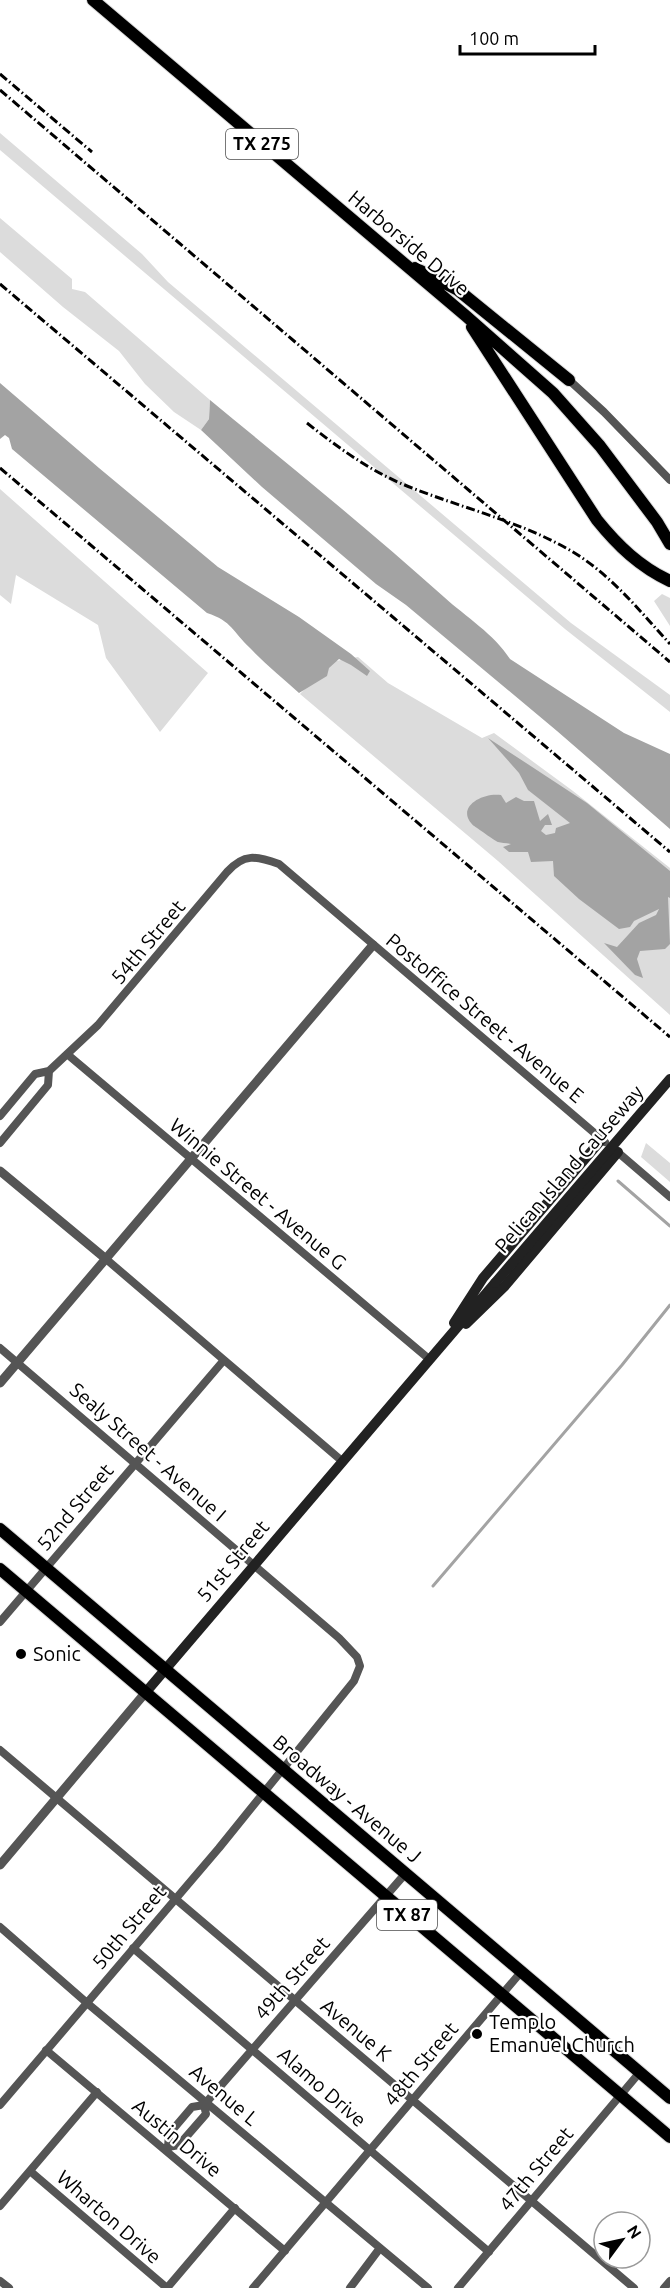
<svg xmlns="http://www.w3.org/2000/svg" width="670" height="2288" viewBox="0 0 670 2288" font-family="Ubuntu,sans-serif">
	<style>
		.green { fill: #dcdcdc }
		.water { fill: #a3a3a3 }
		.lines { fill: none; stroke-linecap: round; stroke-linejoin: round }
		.stream { stroke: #a3a3a3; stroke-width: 3 }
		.primary-casing { stroke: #dbdbdb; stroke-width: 14 }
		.minor { stroke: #555; stroke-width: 8 }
		.tertiary { stroke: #555; stroke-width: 9 }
		.secondary { stroke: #222; stroke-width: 10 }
		.primary { stroke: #000; stroke-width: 12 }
		.rail { stroke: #000; stroke-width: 3; stroke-dasharray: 9 3 1.5 3; stroke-linecap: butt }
		.secondary-bridge { stroke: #222; stroke-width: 10 }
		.poi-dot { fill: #000; stroke: #fff; stroke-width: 2 }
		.labels { text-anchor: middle; stroke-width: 4.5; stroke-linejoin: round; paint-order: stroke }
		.shield { fill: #fff; stroke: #4c4c4c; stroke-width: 1.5 }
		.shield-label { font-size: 18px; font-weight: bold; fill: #000 }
		.street-label { font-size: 20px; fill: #000; stroke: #fff }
		.poi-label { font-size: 20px; fill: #000; stroke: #fff; text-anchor: start }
	</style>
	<rect width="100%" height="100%" fill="#fff"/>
	<path class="green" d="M0 133 142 254 168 282 571 623 670 695V712L565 629 0 150Z
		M0 218 72 279V289L85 292 210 400 209 419 201 430 174 412 145 384 119 351 63 307 0 252Z
		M0 489 208 673 160 732 106 658 98 625 16 575 11 604 0 595Z
		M662 594 670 598V626L654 601Z
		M358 657 388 683 482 738 494 733 573 791 670 868V1015L498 861 300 694 330 662Z
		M646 1143 670 1163V1182L641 1157Z"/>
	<path class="water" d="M0 383 99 468 218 567 299 617 351 654 370 671 367 676 351 665 339 659 329 668 327 676 299 693C283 678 265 664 250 648 233 632 232 621 207 613L12 449 9 438 5 435 0 439Z
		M210 400C289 465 368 529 444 597 466 617 494 634 510 659L624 733 670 754V829L557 731 406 605 376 584 262 487 201 430 209 419Z
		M488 738 587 803 670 871V898L668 897 670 944 665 949 640 951 637 959 643 978 635 975 604 943 617 947 639 923 656 915 659 909 634 921 630 927 619 929 579 899 554 876 553 861 531 862 528 852H509L503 847 511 844C507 843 501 843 498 842 495 841 476 827 474 826 454 808 482 792 501 795L506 803 516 797 524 801H534L540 821 548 814 552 825H545L541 831 546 835 555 833 556 828 570 823 528 790 519 773Z"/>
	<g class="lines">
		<path class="stream" d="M618 1181 670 1226
			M433 1586 622 1365 670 1305"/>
		<defs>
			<path id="primary" d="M93 0 466 316 553 393 600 446 657 522 670 544
				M415 268 458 290 569 380
				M472 327 597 520C618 546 640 567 670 581
				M0 1529 670 2098
				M0 1569 670 2137"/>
		</defs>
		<use href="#primary" class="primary-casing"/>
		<path class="minor" d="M569 380 604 412 670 480
			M67 1054 429 1359
			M0 1116 35 1074 49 1071 98 1025 227 872C244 853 256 856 279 864L605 1142
			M0 1143 48 1085 49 1071
			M614 1149 670 1197
			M0 1348 339 1638 357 1657 360 1666 354 1681 219 1848 0 2105
			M224 1360 342 1461
			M0 1622 224 1360 106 1259
			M0 1750 634 2288
			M0 1927 87 2003 428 2288
			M133 1948 489 2252
			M46 2050 285 2251
			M168 2147 179 2145 206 2114 204 2105
			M165 2150 168 2147 169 2134 192 2107 204 2105 405 1874
			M30 2171 167 2288
			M0 2206 97 2092
			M0 2281 9 2288
			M167 2288 235 2208
			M253 2288 521 1972
			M350 2288 380 2248
			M458 2288 640 2072
			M664 2288 670 2281"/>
		<path class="tertiary" d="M0 1171 106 1259
			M0 1383 373 945
			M0 1865 146 1692"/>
		<path class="secondary" d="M454 1323 483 1278 602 1139
			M466 1324 504 1287 618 1152
			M146 1692 495 1283"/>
		<use href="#primary" class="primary"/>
		<path class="rail" d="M0 74 92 152
			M0 90 670 662
			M0 284 670 852
			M307 423C336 446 366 468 400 483 454 506 514 519 566 548 608 571 638 609 670 644
			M0 468 670 1037"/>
		<path class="secondary-bridge" d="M495 1283 670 1079"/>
	</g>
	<g class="poi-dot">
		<circle cx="21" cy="1654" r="6"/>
		<circle cx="477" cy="2034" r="6"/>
	</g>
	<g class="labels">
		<g class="shield">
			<rect x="226" y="129" width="72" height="30" rx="4.5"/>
			<rect x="377" y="1900" width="60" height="30" rx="4.5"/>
		</g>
		<g class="shield-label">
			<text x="262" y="150">TX 275</text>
			<text x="407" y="1921">TX 87</text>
		</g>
		<g class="street-label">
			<text transform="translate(409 243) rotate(40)" y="7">Harborside Drive</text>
			<text transform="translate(148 942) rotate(-50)" y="7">54th Street</text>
			<text transform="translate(485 1018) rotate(40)" y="7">Postoffice Street - Avenue E</text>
			<text transform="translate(569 1169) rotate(-49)" y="7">Pelican Island Causeway</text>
			<text transform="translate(258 1194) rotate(40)" y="7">Winnie Street - Avenue G</text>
			<text transform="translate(148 1452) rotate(41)" y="7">Sealy Street - Avenue I</text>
			<text transform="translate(75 1507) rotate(-50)" y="7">52nd Street</text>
			<text transform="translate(233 1561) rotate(-50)" y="7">51st Street</text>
			<text transform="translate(347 1799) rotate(40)" y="7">Broadway - Avenue J</text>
			<text transform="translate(129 1927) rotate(-50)" y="7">50th Street</text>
			<text transform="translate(292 1978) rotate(-49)" y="7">49th Street</text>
			<text transform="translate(356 2030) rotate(40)" y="7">Avenue K</text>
			<text transform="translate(421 2064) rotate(-50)" y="7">48th Street</text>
			<text transform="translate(322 2087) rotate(41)" y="7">Alamo Drive</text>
			<text transform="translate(224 2095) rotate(40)" y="7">Avenue L</text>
			<text transform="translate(177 2138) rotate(40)" y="7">Austin Drive</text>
			<text transform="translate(536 2169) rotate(-50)" y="7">47th Street</text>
			<text transform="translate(109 2217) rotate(41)" y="7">Wharton Drive</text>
		</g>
		<g class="poi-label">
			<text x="33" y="1661">Sonic</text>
			<text x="489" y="2029">Templo<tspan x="489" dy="23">Emanuel Church</tspan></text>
		</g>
	</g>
	<g transform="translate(622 2240) rotate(57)"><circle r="28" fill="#ffffff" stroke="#999999" stroke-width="1.5"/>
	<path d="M0-4.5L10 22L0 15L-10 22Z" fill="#000000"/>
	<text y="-9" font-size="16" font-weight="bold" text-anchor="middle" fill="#000000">N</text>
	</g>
	<path d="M460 45v9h135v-9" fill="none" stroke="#000000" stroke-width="3"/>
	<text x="469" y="45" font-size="18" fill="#000000" stroke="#ffffff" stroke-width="4.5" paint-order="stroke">100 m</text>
</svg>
